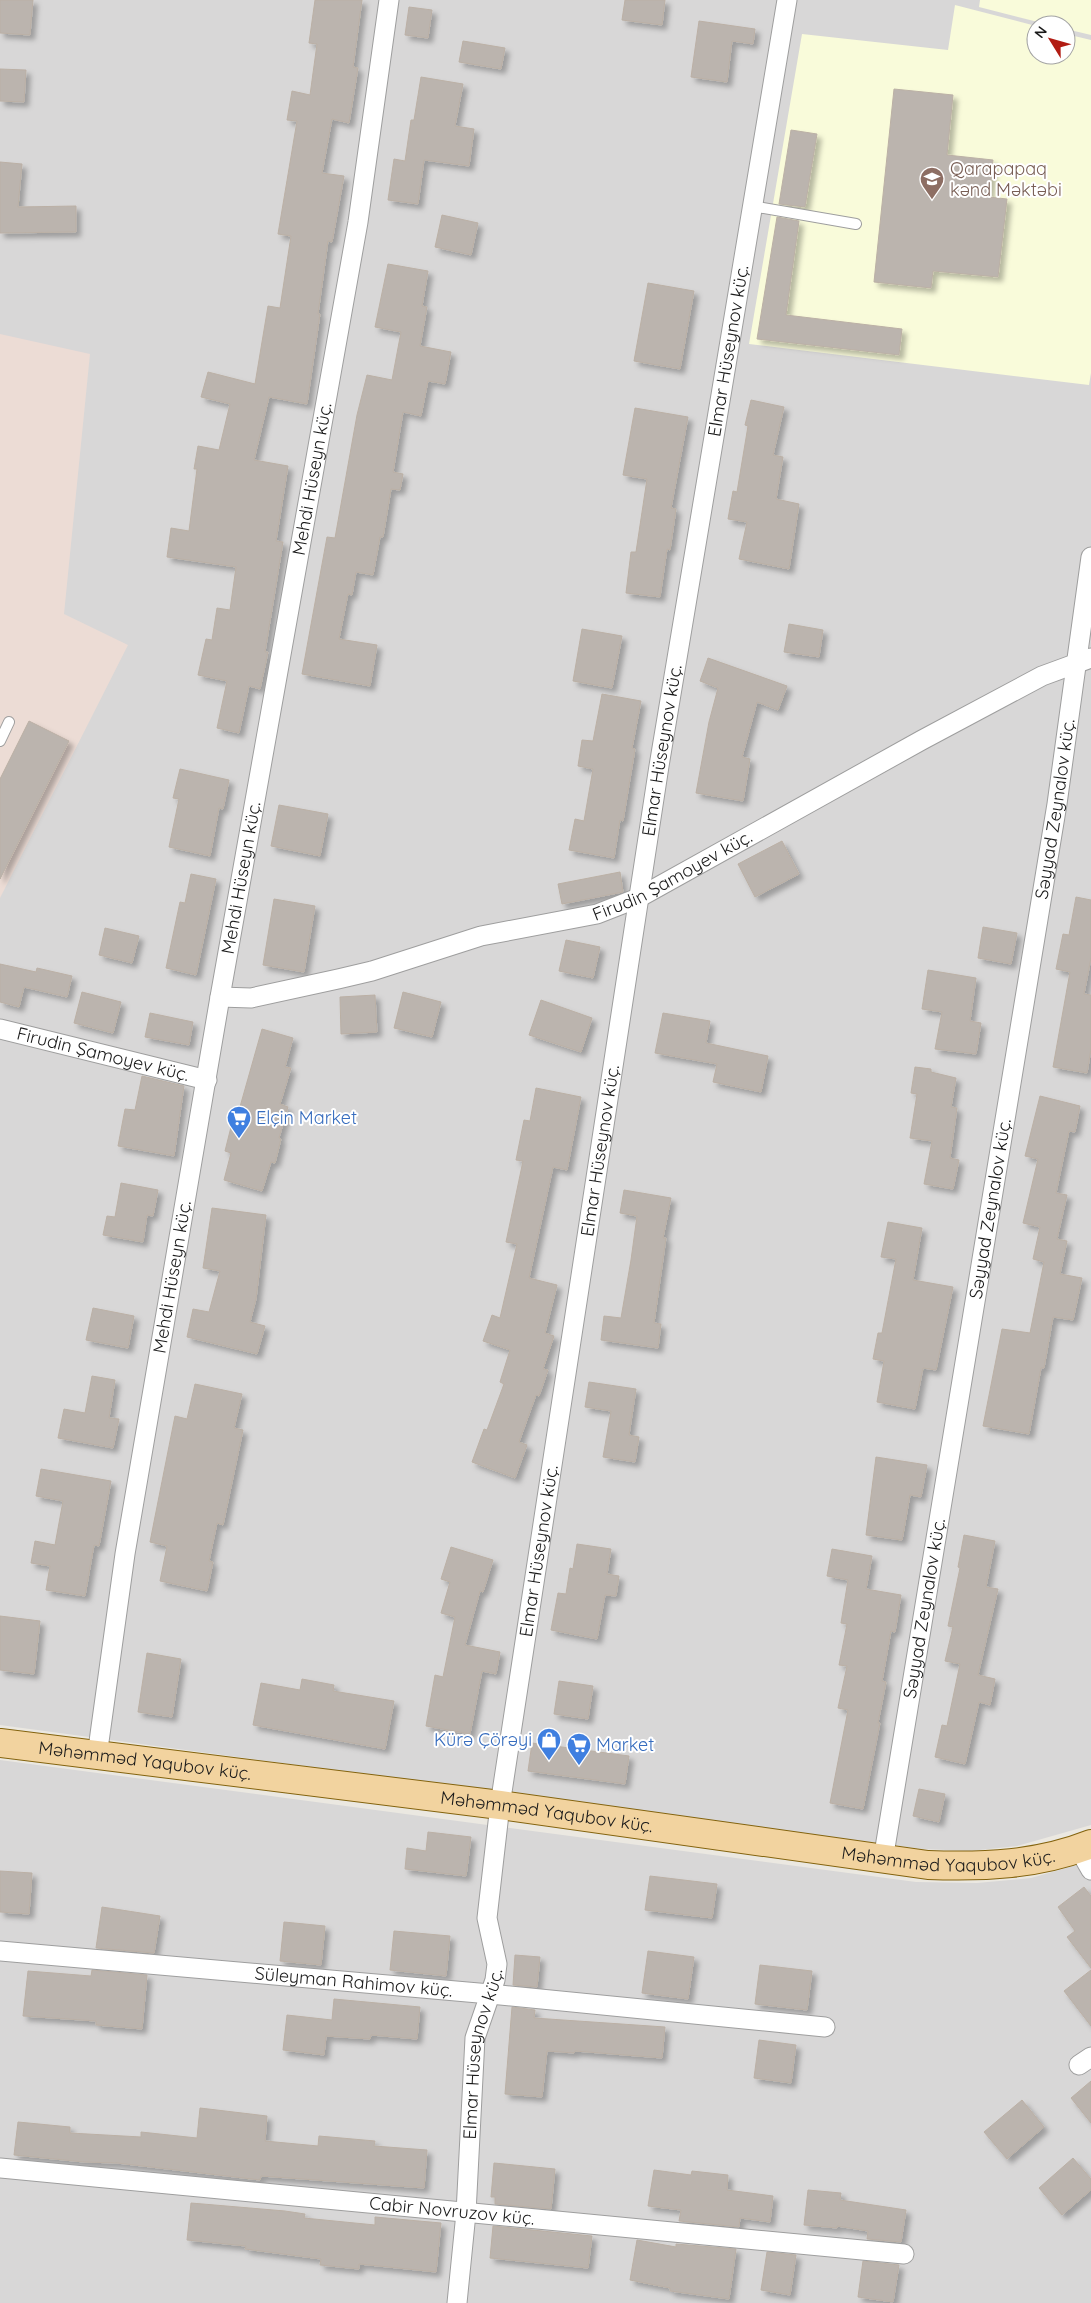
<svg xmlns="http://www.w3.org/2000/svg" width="1091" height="2303" viewBox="0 0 1091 2303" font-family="Quicksand,sans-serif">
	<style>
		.residential { fill: #d8d7d7; fill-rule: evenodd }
		.education { fill: #f9fbda }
		.military { fill: #ecdcd5 }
		.building { fill: #bbb4ae; stroke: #bbb0a5; filter: url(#shadow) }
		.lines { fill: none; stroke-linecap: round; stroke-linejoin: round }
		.service-casing { stroke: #9e9e9e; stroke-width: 12 }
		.minor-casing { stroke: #9e9e9e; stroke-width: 21 }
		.primary-casing { stroke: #83630e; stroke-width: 30 }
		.service { stroke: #fff; stroke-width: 10 }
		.minor { stroke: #fff; stroke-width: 19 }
		.primary { stroke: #f2d39f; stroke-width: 28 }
		.labels { text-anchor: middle; stroke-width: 4; stroke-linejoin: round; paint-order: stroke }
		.education-label { font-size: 18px; fill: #785e54; stroke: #fff; text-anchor: start }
		.street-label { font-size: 18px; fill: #1a1a1a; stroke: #fff }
		.shop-label { font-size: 18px; fill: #366cbe; stroke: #fff; text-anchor: start }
	</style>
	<defs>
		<filter id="shadow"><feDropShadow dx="4.5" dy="4.5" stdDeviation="2.5" flood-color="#0004"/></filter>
	</defs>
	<rect width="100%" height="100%" fill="#ebe8e1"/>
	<path class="residential" d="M0 0H1091V1825L1017 1846 970 1851 922 1849 0 1725ZM1036 25H1066V55H1036Z
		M0 1760 916 1882 977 1883 1031 1878 1091 1861V2303H0Z"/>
	<path class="education" d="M980 0H1091V35L1066 29V25H1050L979 7Z
		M955 5 1036 26V55H1066V34L1091 40V373L1089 385 749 344 802 34 948 50Z"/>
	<path class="military" d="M0 334 90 354 64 614 128 645 0 898Z"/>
	<path class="building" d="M0 0H33L30 35 0 33Z
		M315 0H362L353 67 358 68 349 123 332 119 322 173 344 176 332 242 328 241 318 314H320L307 404 269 397 254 460 288 466 276 541 283 542 265 652H268L260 689 249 686 239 733 217 728 227 681 198 675 206 639 212 640 217 608 230 610 236 567 167 557 171 528 189 531 197 469H194L198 446 219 450 230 404 201 397 208 372 255 384 268 306 280 308 291 236 278 234 297 121 287 120 292 91 310 95 317 44 309 43Z
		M625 0H665L662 25 622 20Z
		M409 7 432 10 428 38 405 35Z
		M699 21 755 29 753 44 732 41 727 82 691 77Z
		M463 41 505 48 501 69 459 62Z
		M0 69 26 70 24 102 0 101Z
		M421 77 463 84 455 126 474 129 469 166 424 160 418 204 388 200 394 159 405 161 411 120H414Z
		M894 89 953 95 947 155 993 160 989 197 1007 199 998 277 933 271 931 288 874 282Z
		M791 130 817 134 805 207 779 204Z
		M0 162 22 164 18 207 76 206V232L0 233Z
		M442 215 478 223 471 255 435 247Z
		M777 217 799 221 786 315 902 329 899 355 757 339Z
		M388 264 428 271 422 306 427 307 420 346 451 352 445 384 428 381 421 416 403 412 393 472 403 474 400 490 391 489 383 537H380L373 575 356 572 352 595 348 594 339 639 377 645 370 686 302 674 327 537 335 538 357 415 367 375 392 380 401 332 375 327Z
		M648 283 694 291 680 369 634 361Z
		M751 400 784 407 773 455 783 457 776 499 799 504 789 569 739 559 747 522 728 519 733 491 737 492 748 426 745 425Z
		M635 408 688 417 671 508 676 509 670 550 667 549 660 597 626 593 631 552H636L647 479 623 475Z
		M789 624 823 630 819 657 784 652Z
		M582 629 622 636 612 688 573 681Z
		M708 658 787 686 778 710 757 702 742 757 750 759 743 801 696 793 709 722 718 688 700 681Z
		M602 694 641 701 632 748 635 749 623 821 620 820 614 858 569 850 575 819 584 821 593 769 578 766 582 740 593 741Z
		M29 721 69 741 0 879V779Z
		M180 769 229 780 223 809 219 808 210 856 169 847 179 799 173 798Z
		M279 805 328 814 320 856 271 846Z
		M782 841 799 874 755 897 738 864Z
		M620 872 623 892 562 904 558 884Z
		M191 874 216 879 196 975 166 968 180 902 185 903Z
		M1076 897 1091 900V958L1084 994 1091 995V1049L1087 1073 1053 1067 1070 972 1056 969 1063 934 1069 935Z
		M274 899 315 906 304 972 263 965Z
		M983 927 1017 933 1011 964 978 958Z
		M105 928 139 936 132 963 99 955Z
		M566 940 600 947 593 978 559 971Z
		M0 964 36 972 37 968 72 976 67 997 24 987 19 1007 0 1002Z
		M928 970 976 978 970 1021 981 1023 976 1054 935 1049 942 1012 922 1009Z
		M82 992 121 1002 113 1033 74 1023Z
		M403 992 441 1002 432 1037 394 1028Z
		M375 995 377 1032 341 1034 340 997Z
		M541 1000 592 1018 581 1052 529 1035Z
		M150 1013 193 1022 189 1045 145 1037Z
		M663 1013 710 1021 706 1043 768 1056 761 1092 713 1082 717 1064 655 1053Z
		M262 1029 293 1038 285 1067 291 1068 280 1104 288 1107 279 1138 281 1139 275 1163 271 1162 262 1191 224 1180 231 1153 225 1151 231 1127 234 1128Z
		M915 1067 931 1069V1072L956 1078 951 1107 957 1108 950 1158 959 1160 953 1189 924 1184 932 1141 910 1138 917 1094 911 1093Z
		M142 1076 184 1086 174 1156 118 1146 125 1109 135 1110Z
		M536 1088 581 1097 567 1170 553 1167 529 1278 557 1285 545 1333 554 1336 543 1369 548 1370 539 1396 536 1395 519 1442 527 1445 515 1478 472 1462 484 1429 487 1430 504 1384 500 1382 510 1350 483 1341 492 1315 500 1318 517 1244 506 1242 523 1161 516 1160 524 1120 530 1121Z
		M1040 1096 1080 1106 1075 1132 1069 1131 1056 1193 1067 1195 1057 1239 1067 1241 1060 1274 1082 1278 1073 1320 1053 1317 1044 1368H1041L1029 1434 983 1426 1002 1329 1030 1333 1044 1262 1033 1259 1040 1227 1023 1223 1038 1159 1025 1156Z
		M121 1183 158 1190 153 1216 147 1215 143 1242 103 1235 107 1216 115 1217Z
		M624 1190 671 1198 663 1238H666L654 1323 661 1324 658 1348 601 1340 604 1316 621 1318 631 1260 637 1216 620 1213Z
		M212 1208 266 1215 256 1299 250 1322 265 1326 257 1354 187 1337 193 1309 209 1312 220 1271 203 1268Z
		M888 1222 922 1228 913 1280 953 1287 936 1370 923 1368 915 1409 877 1402 884 1361 873 1359 878 1333H882L896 1259 881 1257Z
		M93 1308 134 1316 128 1348 86 1340Z
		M92 1376 115 1380 109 1418 119 1419 113 1448 58 1438 64 1409 85 1413Z
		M589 1382 636 1389 629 1435 639 1437 635 1462 603 1457 611 1411 585 1407Z
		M195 1384 242 1394 234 1428 243 1430 223 1525 217 1523 209 1561 213 1562 207 1591 160 1581 167 1546 150 1542 175 1416 187 1419Z
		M876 1457 927 1465 921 1497 910 1495 902 1540 866 1535Z
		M41 1469 111 1481 99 1546 94 1545 85 1596 46 1590 50 1566 31 1563 35 1541 55 1545 63 1501 36 1496Z
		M964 1535 995 1541 986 1587 998 1589 978 1675 995 1679 990 1705 979 1702 965 1764 935 1757 942 1725 947 1726 960 1664 945 1661 953 1627 948 1626 960 1568 958 1567Z
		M577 1544 611 1549 607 1574 619 1576 616 1596 605 1595 597 1639 551 1630 558 1593 566 1594 570 1568 573 1569Z
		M451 1547 493 1560 483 1592 480 1591 465 1645 500 1652 496 1674 482 1671 470 1734 426 1726 435 1675 443 1677 455 1617 441 1613 450 1582 441 1579Z
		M832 1549 872 1556 866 1589 901 1595 895 1632 891 1631 882 1681 886 1682 878 1723H880L863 1809 830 1803 848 1710 838 1708 847 1666 839 1665 847 1624 841 1623 848 1580 827 1576Z
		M0 1616 40 1621 34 1674 0 1670Z
		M147 1653 181 1659 172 1717 138 1712Z
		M302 1679 334 1685 333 1691 394 1701 385 1749 253 1725 261 1683 300 1690Z
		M559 1681 593 1686 588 1719 554 1714Z
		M532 1743 629 1756 625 1784 528 1771Z
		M919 1789 945 1794 939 1822 913 1816Z
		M428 1832 471 1837 466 1876 405 1869 407 1848 426 1851Z
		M0 1871 32 1873 29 1914 0 1912Z
		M650 1876 717 1884 712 1918 645 1910Z
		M1084 1887 1091 1896V1968L1067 1937 1075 1931 1058 1907Z
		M102 1907 160 1916 154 1953 96 1948Z
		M284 1922 325 1926 321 1965 280 1961Z
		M394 1931 450 1936 446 1976 390 1970Z
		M648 1951 694 1957 688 1999 642 1993Z
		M515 1955 540 1957 537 1987 513 1985Z
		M760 1965 812 1971 807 2010 755 2004Z
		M92 1970 147 1975 142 2029 96 2025V2021L23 2016 28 1971 91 1976Z
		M1091 1970V2026L1064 1991Z
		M334 1999 420 2007 417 2039 371 2035 370 2039 326 2036 324 2055 283 2050 287 2015 332 2020Z
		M512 2007 535 2010 534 2018 665 2027 662 2058 575 2051 574 2053 547 2051 542 2097 505 2094Z
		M759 2040 796 2045 791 2083 754 2078Z
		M1091 2081V2123L1071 2098Z
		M1022 2100 1044 2127 1007 2159 984 2132Z
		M200 2108 267 2116 265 2141 318 2146 319 2136 375 2141 374 2146 427 2150 424 2188 261 2176 260 2180 117 2163 84 2162 14 2155 18 2122 70 2127V2133L141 2137V2132L197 2138Z
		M1073 2158 1091 2179V2190L1062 2215 1039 2188Z
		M494 2163 555 2169 551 2209 495 2204V2197H491Z
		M654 2170 691 2175 692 2171 728 2175 727 2190 773 2196 770 2222 740 2218 739 2227 679 2221 681 2210 648 2206Z
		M808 2190 841 2193 840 2200 906 2210 901 2242 867 2239 868 2231 837 2226V2228L804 2225Z
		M191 2203 285 2211 305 2214 304 2218 375 2225V2217L441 2223 436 2272 359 2264V2269L320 2265 321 2259 245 2249 246 2246 187 2240Z
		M493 2226 592 2236 588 2268 490 2258Z
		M637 2240 676 2247V2244L736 2249 729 2299 670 2291V2288L630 2280Z
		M767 2252 796 2255 790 2295 761 2290Z
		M863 2261 899 2265 893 2302 858 2297Z"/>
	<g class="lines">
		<defs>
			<path id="service" d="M752 206 856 224
				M0 741 9 722"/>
			<g id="minor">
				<path id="s1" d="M220 997 251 998 338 979 372 971 481 936 597 914 638 898 922 740 1042 676 1091 658"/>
				<path id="s2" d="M0 1029 207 1080"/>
				<path id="s3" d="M97 1756 125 1554 220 997 358 222 389 0"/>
				<path d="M1079 1849 1091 1870"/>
				<path id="s4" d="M883 1860 1057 804 1091 557"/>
				<path id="s5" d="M0 1951 490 1994 825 2027"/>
				<path d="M1079 2065 1091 2057"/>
				<path id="s6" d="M0 2168 904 2254"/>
				<path id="s7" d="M457 2303 466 2213 475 2038 495 1980 497 1964 487 1918 500 1805 659 766 787 0"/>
			</g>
			<g id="primary">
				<path id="s8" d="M0 1743 500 1805 928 1865C984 1867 1038 1865 1091 1844"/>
			</g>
		</defs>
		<use href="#service" class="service-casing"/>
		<use href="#minor" class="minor-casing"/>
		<use href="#primary" class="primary-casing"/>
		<use href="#service" class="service"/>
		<use href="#minor" class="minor"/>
		<use href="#primary" class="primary"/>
	</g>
	<defs>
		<symbol id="school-pin" viewBox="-11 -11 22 30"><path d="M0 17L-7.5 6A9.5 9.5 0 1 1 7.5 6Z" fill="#8d6e63" stroke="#fff"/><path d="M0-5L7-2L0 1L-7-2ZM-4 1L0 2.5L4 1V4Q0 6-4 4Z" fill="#fff"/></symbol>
		<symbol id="supermarket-pin" viewBox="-11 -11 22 30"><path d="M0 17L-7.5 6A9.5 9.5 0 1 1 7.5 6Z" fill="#3f7fe0" stroke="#fff"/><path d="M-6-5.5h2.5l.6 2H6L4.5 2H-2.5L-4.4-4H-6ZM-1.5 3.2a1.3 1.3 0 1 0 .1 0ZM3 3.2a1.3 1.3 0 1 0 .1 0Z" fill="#fff"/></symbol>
		<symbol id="shop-pin" viewBox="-11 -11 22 30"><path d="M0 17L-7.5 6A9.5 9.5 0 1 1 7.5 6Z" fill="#3f7fe0" stroke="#fff"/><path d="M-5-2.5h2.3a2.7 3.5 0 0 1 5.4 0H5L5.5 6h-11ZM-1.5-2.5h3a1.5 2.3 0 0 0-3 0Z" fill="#fff"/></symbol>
	</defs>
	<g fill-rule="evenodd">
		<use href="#school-pin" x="918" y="165" width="28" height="38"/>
		<use href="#supermarket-pin" x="225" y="1104" width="28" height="38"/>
		<use href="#shop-pin" x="535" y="1726" width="28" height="38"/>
		<use href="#supermarket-pin" x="565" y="1731" width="28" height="38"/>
	</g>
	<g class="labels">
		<g class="education-label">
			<text x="950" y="175">Qarapapaq<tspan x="950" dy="21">kənd Məktəbi</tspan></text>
		</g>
		<g class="street-label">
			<text dy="6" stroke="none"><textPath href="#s7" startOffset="1976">Elmar Hüseynov küç.</textPath></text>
			<text dy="6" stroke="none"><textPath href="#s3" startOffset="1295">Mehdi Hüseyn küç.</textPath></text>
			<text dy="6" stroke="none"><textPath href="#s7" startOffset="1571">Elmar Hüseynov küç.</textPath></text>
			<text dy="6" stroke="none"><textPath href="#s4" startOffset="1065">Səyyad Zeynalov küç.</textPath></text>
			<text dy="6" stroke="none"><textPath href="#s1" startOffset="472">Firudin Şamoyev küç.</textPath></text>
			<text dy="6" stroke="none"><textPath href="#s3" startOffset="890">Mehdi Hüseyn küç.</textPath></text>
			<text dy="6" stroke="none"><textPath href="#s2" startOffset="106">Firudin Şamoyev küç.</textPath></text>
			<text dy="6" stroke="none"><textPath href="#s7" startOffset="1166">Elmar Hüseynov küç.</textPath></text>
			<text dy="6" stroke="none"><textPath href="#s4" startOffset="660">Səyyad Zeynalov küç.</textPath></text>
			<text dy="6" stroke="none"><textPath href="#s3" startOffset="485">Mehdi Hüseyn küç.</textPath></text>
			<text dy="6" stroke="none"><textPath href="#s7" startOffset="761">Elmar Hüseynov küç.</textPath></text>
			<text dy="6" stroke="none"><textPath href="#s4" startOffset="255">Səyyad Zeynalov küç.</textPath></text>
			<text dy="6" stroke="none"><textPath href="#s8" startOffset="146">Məhəmməd Yaqubov küç.</textPath></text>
			<text dy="6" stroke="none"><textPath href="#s8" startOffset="551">Məhəmməd Yaqubov küç.</textPath></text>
			<text dy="6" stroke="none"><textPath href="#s8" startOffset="956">Məhəmməd Yaqubov küç.</textPath></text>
			<text dy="6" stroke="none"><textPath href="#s5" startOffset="355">Süleyman Rahimov küç.</textPath></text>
			<text dy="6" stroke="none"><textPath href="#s7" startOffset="251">Elmar Hüseynov küç.</textPath></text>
			<text dy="6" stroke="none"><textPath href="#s6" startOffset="454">Cabir Novruzov küç.</textPath></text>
		</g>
		<g class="shop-label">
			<text x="256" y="1124">Elçin Market</text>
			<text x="532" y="1746" text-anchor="end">Kürə Çörəyi</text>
			<text x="596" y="1751">Market</text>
		</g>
	</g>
	<g transform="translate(1051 40) rotate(307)"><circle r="24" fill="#ffffff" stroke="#a3a3a3"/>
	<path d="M0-4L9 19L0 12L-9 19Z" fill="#b21c13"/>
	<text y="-8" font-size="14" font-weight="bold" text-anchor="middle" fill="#1a1a1a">N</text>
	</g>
</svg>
